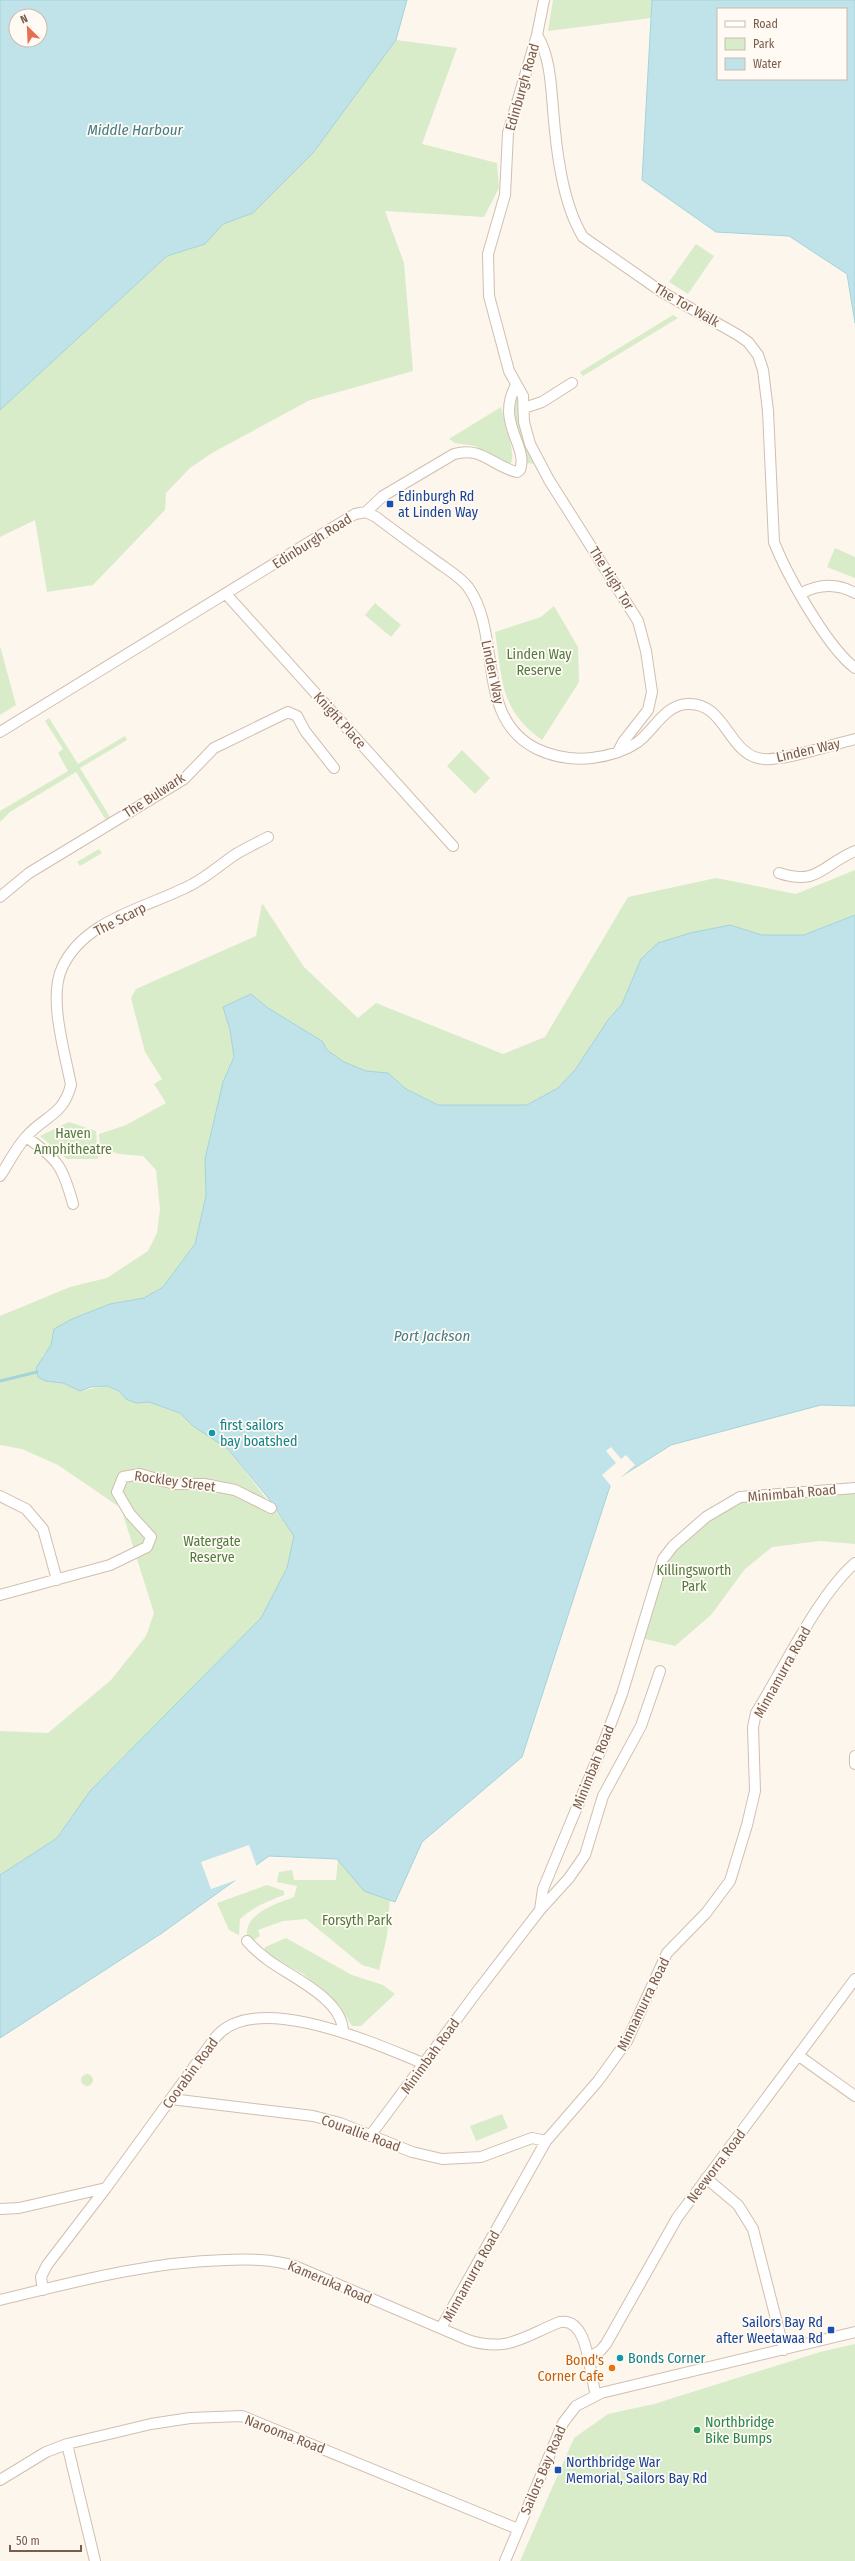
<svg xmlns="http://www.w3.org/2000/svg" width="855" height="2561" viewBox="0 0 855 2561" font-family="'Fira Sans Condensed',sans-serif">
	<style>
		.green { fill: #d8ecc9 }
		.water { fill: #bfe3e8; stroke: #a5d3da; fill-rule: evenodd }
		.pier { fill: #fdf6ec }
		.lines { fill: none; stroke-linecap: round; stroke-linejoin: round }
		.stream { stroke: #a5d3da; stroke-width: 3 }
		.minor-casing { stroke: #d1beb0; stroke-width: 12 }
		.minor { stroke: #fff; stroke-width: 10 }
		.transit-dot { fill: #1a4fb4; stroke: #fffaf3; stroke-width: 1.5 }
		.culture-dot { fill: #0f9aa8; stroke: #fffaf3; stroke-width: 1.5 }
		.food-dot { fill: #e8710a; stroke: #fffaf3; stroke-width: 1.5 }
		.leisure-dot { fill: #2e9e5b; stroke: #fffaf3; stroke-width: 1.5 }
		.labels { text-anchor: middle; stroke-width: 3.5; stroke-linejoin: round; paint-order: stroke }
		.street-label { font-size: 14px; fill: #7a5c4d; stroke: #fffaf3 }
		.transit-label { font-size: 14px; fill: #164399; stroke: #fffaf3; text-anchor: start }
		.park-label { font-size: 14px; fill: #537a41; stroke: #fffaf3 }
		.culture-label { font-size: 14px; fill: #0d838f; stroke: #fffaf3; text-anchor: start }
		.food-label { font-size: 14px; fill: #c56008; stroke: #fffaf3; text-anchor: end }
		.leisure-label { font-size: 14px; fill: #27864d; stroke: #fffaf3; text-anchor: start }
		.water-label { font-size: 15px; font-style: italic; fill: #437c86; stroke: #fffaf3 }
	</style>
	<rect width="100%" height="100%" fill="#fdf6ec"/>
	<path class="green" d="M553 0H652L651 18 548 31Z
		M396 40 457 48 422 144 497 163 499 188 484 217 385 211 404 263 413 371 310 400 212 453 190 468 166 493 165 510 93 585 47 592 35 520 0 537V409L167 256 205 244 223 224 253 213 313 153Z
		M696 244 714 256 688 294 669 282Z
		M673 315 678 318 583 376 580 372Z
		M513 394 518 395 537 464 525 463 515 432Z
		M501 407C504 420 516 453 511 463H505L475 446 455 443 449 439Z
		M835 548 855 557V578L827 567Z
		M375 603 401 625 391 637 365 615Z
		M554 606 578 647 579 682 542 740C499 709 503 681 495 632L541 617Z
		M0 646 16 705 0 715Z
		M49 718 78 764 125 736 127 740 80 768 110 817 106 820 76 772 10 812 0 822V811L68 771 58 753 63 749 45 721Z
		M462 750 490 778 475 794 447 766Z
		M99 849 102 853 80 866 77 862Z
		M855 870V915L804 935H762L730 925 641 959 622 1004 608 1020 575 1070 558 1088 527 1105H438L406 1089 388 1073 366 1071 344 1062 327 1050 322 1041 268 1008 251 994 223 1007 230 1030 234 1057 223 1082 205 1159 206 1196 195 1244 163 1287 144 1298 110 1304 72 1319 42 1357 45 1381 63 1383 80 1391 106 1386 119 1391 126 1399 136 1403 149 1402 180 1413 193 1426 228 1449 295 1536 287 1568 261 1618 90 1791 57 1838 0 1875V1731L48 1733 111 1680 146 1636 154 1613 121 1508 58 1465 22 1449 0 1445V1316L70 1287 107 1278 148 1251 157 1233 160 1209 156 1170 143 1156 119 1154 100 1148 99 1134 126 1125 166 1103 154 1084 162 1079 145 1052 131 998 136 989 256 936 262 903 304 967 358 1018 376 1003 503 1054 545 1037 628 897 716 878 796 894Z
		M69 1122 96 1131 98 1159H67L40 1136Z
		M855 1489V1544L820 1541 772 1547 745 1569 711 1615 675 1646 645 1639 647 1608 663 1559 706 1517 740 1497Z
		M338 1858 390 1898 387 1936 379 1970 362 1965 306 1919 283 1921 258 1930 260 1936 254 1940 247 1935C245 1913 278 1903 294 1897L297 1886 277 1882 279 1872 292 1870 294 1880H336Z
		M267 1885 284 1891V1895C268 1901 253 1907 240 1919L239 1935 229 1930 217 1903Z
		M286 1938 352 1975 383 1985 395 1994 361 2026H352L339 2005 303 1974 264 1952 265 1947Z
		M81 2080a6 6 0 1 1 12 0a6 6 0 1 1-12 0Z
		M502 2114 508 2128 476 2141 470 2126Z
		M855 2344V2561H520L574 2438 608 2414 654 2404 820 2352Z"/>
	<path class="water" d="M0 0H407L396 40 313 153 253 213 223 224 205 244 167 256 0 410ZM16 16H40V40H16Z
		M652 0H855V323L847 274 789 236 716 232 642 180ZM718 9H846V79H718Z
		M855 915V1406L821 1405 671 1445 611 1483 522 1757 422 1842 395 1902 364 1891 337 1859 269 1856 162 1933 0 2038V1875L57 1838 90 1791 261 1618 287 1568 294 1536 269 1499 228 1449 193 1426 180 1413 149 1402 136 1403 126 1399 119 1391 107 1386 91 1387 80 1391 63 1383 45 1381 38 1377 36 1368 51 1345 54 1329 72 1319 110 1304 144 1298 163 1287 195 1244 206 1196 205 1159 223 1082 234 1057 230 1030 223 1007 251 994 268 1008 322 1041 327 1050 344 1062 366 1071 388 1073 406 1089 438 1105H527L558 1088 575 1070 608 1020 622 1004 641 959 658 943 690 933 730 925 762 935H804Z"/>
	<path class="pier" d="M611 1447 621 1459 626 1455 635 1465 611 1486 602 1475 616 1463 606 1451Z
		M249 1845 257 1867 242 1878 211 1889 201 1862Z"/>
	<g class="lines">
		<path class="stream" d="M0 1381 37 1372"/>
		<defs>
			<path id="minor" d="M544 0 537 35 508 133 505 195 488 254 489 296 509 371 523 396 524 422 530 444 549 480 638 621 646 651 652 692 648 710 623 742 618 752
				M537 35C550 56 551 85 553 109 556 148 562 203 583 237L662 292 738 335 748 342 758 355 763 370 768 411 774 542C787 575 827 647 855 668
				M524 408 542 402 572 383
				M366 512 383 496 454 454C482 446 492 466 517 472L520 470C529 446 495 423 516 385
				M226 594 453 846
				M800 594C818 584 837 583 855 593
				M0 732 355 514 366 512 376 517C397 533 419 549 440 564 450 571 461 578 468 587 503 636 474 718 537 749 554 757 573 760 592 758 608 756 625 751 638 742 654 730 665 705 687 704 726 701 728 757 764 759 784 761 834 744 855 739
				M779 873C818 886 822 865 855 851
				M0 897 29 873 184 779 214 748 288 712 297 716 305 731 334 768
				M26 1137C58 1159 63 1167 73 1204
				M0 1176C9 1163 15 1149 26 1137 44 1116 63 1116 71 1085 65 1053 48 998 62 968 84 919 147 908 191 885 207 877 221 864 236 854 246 848 257 843 268 837
				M0 1496 26 1509 43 1529 57 1580
				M0 1595 110 1565 147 1547 151 1537 130 1514 117 1492 123 1477 140 1474 174 1484H204L235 1490 271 1508
				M855 1756V1764
				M540 1910 543 1889 600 1752 622 1694 663 1559 673 1546 706 1517 740 1497 855 1488
				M247 1941C253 1948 260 1954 268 1960 291 1977 343 1999 343 2032
				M799 2056 855 2096
				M171 2099 313 2116 340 2123 412 2152 442 2159 481 2157 532 2138 546 2141
				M370 2136 476 1993 540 1910 569 1878 585 1855 603 1796 641 1726 660 1671
				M706 2178 738 2205 753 2229 784 2350
				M0 2209 19 2208 106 2188
				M43 2290 41 2277 47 2265 106 2188 215 2038C254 1988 378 2045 425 2064
				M0 2300C74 2282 148 2262 225 2260 249 2259 271 2259 295 2266L468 2340C508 2353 524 2336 560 2322 589 2317 589 2374 596 2395
				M441 2328 546 2141 598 2081 627 2041 667 1953 706 1913 730 1881 747 1825 755 1791 753 1727 756 1713C783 1670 818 1595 855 1563
				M587 2358 600 2351 606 2344 677 2218 855 1979
				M67 2444 95 2561
				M0 2480 46 2452 67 2444 151 2424 190 2418 242 2416 518 2529
				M505 2561 563 2423 576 2406 601 2393 855 2332"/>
		</defs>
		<use href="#minor" class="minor-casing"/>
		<use href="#minor" class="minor"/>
	</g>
	<g class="transit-dot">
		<rect x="386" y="500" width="8" height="8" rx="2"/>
		<rect x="827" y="2326" width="8" height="8" rx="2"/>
		<rect x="554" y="2466" width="8" height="8" rx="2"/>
	</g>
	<g class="culture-dot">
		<circle cx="212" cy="1433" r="4"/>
		<circle cx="620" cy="2358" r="4"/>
	</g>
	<circle class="food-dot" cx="612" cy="2368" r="4"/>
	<circle class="leisure-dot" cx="697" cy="2430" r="4"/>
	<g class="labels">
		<g class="street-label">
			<text transform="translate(522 87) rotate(-74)" y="5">Edinburgh Road</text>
			<text transform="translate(687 305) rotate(30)" y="5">The Tor Walk</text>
			<text transform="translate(312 541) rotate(-32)" y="5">Edinburgh Road</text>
			<text transform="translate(612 578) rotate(58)" y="5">The High Tor</text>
			<text transform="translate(493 672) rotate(78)" y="5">Linden Way</text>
			<text transform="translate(340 720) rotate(48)" y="5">Knight Place</text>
			<text transform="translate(808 750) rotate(-13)" y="5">Linden Way</text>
			<text transform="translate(154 795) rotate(-33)" y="5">The Bulwark</text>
			<text transform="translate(120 919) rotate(-27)" y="5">The Scarp</text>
			<text transform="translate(175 1481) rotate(8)" y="5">Rockley Street</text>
			<text transform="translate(792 1493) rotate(-5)" y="5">Minimbah Road</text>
			<text transform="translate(782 1672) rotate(-61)" y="5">Minnamurra Road</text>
			<text transform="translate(593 1767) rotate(-68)" y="5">Minimbah Road</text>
			<text transform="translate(643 2004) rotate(-64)" y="5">Minnamurra Road</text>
			<text transform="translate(430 2056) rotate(-54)" y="5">Minimbah Road</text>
			<text transform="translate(190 2073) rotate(-54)" y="5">Coorabin Road</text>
			<text transform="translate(361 2133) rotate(20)" y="5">Courallie Road</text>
			<text transform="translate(716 2166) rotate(-53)" y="5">Neeworra Road</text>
			<text transform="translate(471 2276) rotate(-61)" y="5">Minnamurra Road</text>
			<text transform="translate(330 2282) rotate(23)" y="5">Kameruka Road</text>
			<text transform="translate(285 2434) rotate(21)" y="5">Narooma Road</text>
			<text transform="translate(543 2470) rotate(-67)" y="5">Sailors Bay Road</text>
		</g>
		<g class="transit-label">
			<text x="398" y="501">Edinburgh Rd<tspan x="398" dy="16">at Linden Way</tspan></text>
			<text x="823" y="2327" text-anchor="end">Sailors Bay Rd<tspan x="823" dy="16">after Weetawaa Rd</tspan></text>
			<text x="566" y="2467">Northbridge War<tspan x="566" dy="16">Memorial, Sailors Bay Rd</tspan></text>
		</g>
		<g class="park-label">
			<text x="539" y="659">Linden Way<tspan x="539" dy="16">Reserve</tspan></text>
			<text x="73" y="1138">Haven<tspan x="73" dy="16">Amphitheatre</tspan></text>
			<text x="212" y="1546">Watergate<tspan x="212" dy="16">Reserve</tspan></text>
			<text x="694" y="1575">Killingsworth<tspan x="694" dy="16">Park</tspan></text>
			<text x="357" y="1925">Forsyth Park</text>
		</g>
		<g class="culture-label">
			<text x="220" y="1430">first sailors<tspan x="220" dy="16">bay boatshed</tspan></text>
			<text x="628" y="2363">Bonds Corner</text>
		</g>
		<g class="food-label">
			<text x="604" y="2365">Bond's<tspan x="604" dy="16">Corner Cafe</tspan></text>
		</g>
		<g class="leisure-label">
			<text x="705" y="2427">Northbridge<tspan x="705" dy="16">Bike Bumps</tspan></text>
		</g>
		<g class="water-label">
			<text x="135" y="135">Middle Harbour</text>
			<text x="432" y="1341">Port Jackson</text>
		</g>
	</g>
	<rect x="717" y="8" width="130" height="72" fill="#fffaf3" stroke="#cabbb1"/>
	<rect x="725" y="21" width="20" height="6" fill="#ffffff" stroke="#cabbb1"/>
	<text x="753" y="28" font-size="12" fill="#7a5c4d">Road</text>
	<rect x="725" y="38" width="20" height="12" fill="#d8ecc9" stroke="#cabbb1"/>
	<text x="753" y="48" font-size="12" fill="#7a5c4d">Park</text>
	<rect x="725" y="58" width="20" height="12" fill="#bfe3e8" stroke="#cabbb1"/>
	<text x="753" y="68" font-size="12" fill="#7a5c4d">Water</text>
	<g transform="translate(28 28) rotate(336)"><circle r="19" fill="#fffaf3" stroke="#cabbb1"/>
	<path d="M0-3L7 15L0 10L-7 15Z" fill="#e76f51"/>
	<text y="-6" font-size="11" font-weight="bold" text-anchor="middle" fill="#7a5c4d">N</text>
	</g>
	<path d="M10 2545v6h71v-6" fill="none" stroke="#7a5c4d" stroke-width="2"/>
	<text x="16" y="2545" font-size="12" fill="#7a5c4d" stroke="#fffaf3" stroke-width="3" paint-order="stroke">50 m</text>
</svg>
